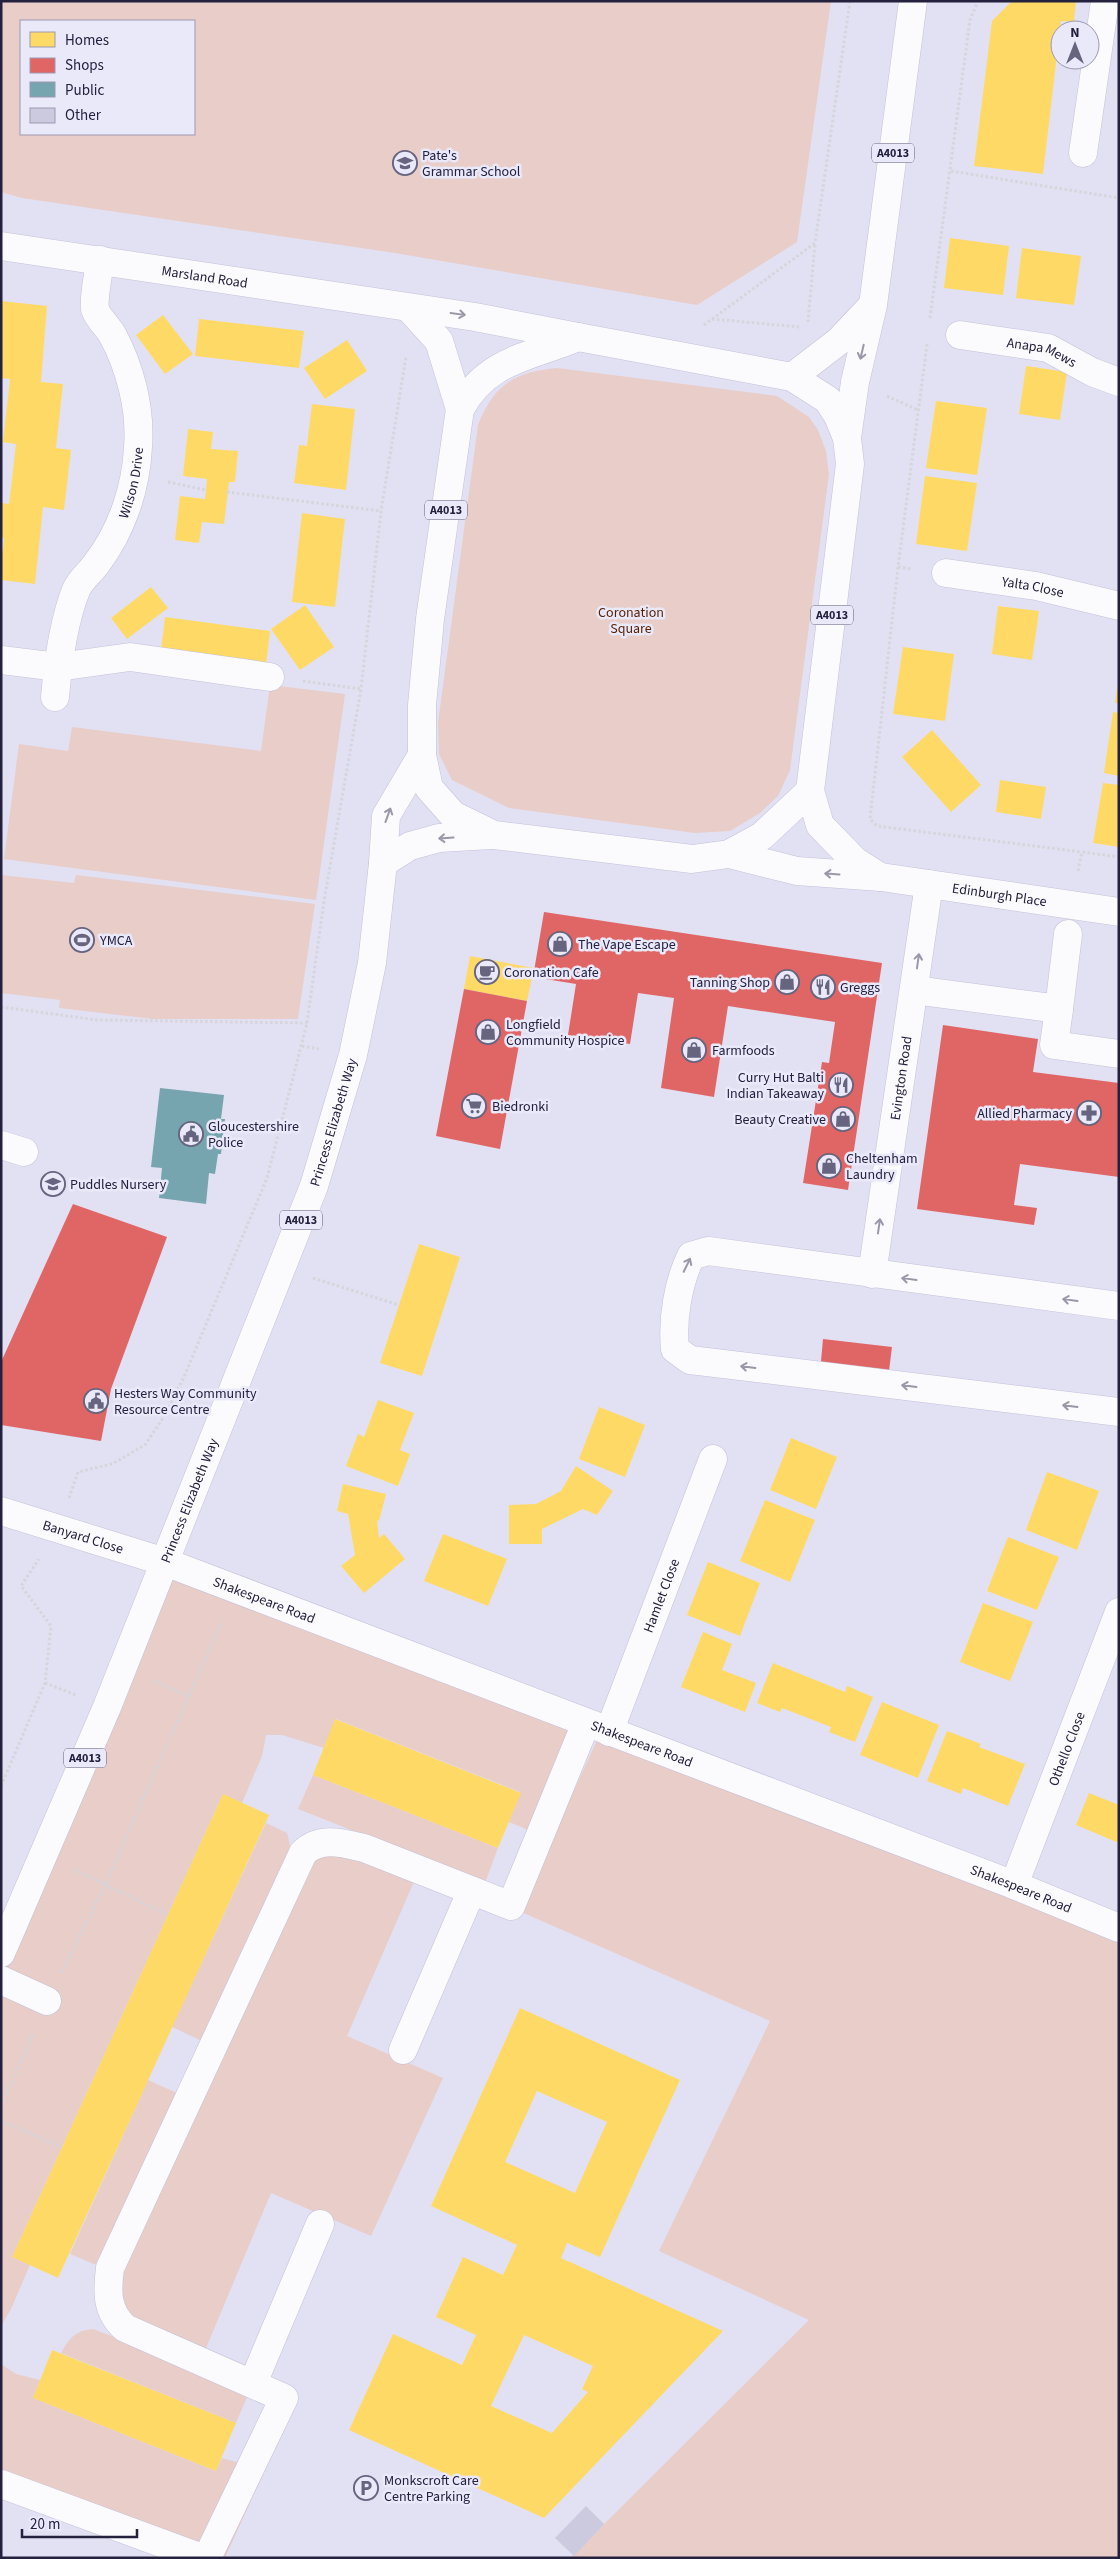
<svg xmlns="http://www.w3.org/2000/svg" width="1120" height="2559" viewBox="0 0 1120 2559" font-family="'Source Sans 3',sans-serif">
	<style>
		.green { fill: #e8cdc8; fill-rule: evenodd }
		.homes { fill: #ffd966; fill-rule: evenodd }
		.shops { fill: #e06666 }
		.public { fill: #76a5af }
		.building { fill: #cccade }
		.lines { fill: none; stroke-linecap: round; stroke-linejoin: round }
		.minor-casing { stroke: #c2c0d8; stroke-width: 29 }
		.major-casing { stroke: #c2c0d8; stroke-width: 29 }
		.path { stroke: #d5d5db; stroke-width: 3; stroke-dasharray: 2.5 2.5; stroke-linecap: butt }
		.minor { stroke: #fbfafd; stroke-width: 28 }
		.major { stroke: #fbfafd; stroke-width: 28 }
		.oneway { stroke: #9a98a8 }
		.labels { text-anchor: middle; stroke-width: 5; stroke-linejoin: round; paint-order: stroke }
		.shield { fill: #eae9fa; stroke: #5f5d77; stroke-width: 1 }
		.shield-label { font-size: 12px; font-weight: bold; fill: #24213f }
		.poi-label { font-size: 14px; fill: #24213f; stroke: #eae9fa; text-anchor: start }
		.street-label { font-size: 14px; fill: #24213f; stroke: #eae9fa }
		.park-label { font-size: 14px; fill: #571f00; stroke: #eae9fa }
	</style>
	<rect width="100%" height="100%" fill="#e2e1f3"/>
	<path class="green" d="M1 1H831L797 242 697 305 395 253 22 198 1 192ZM21 21H194V134H21Z
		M557 368 777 396 809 417 818 430 826 451 829 474 790 770 778 796 760 813 730 831 695 833 509 808 452 780 439 754 438 723 478 425C494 385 514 372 557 368Z
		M270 685 345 694 316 900 4 859 19 744 68 751 72 727 261 751Z
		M1 875 74 883 76 875 315 904 298 1019H153L59 1008 60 1000 1 993Z
		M165 1562 586 1723 540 1835 509 1822 520 1792 336 1719 324 1748 282 1735H266L262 1756 242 1803 223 1794 12 2257 30 2265 11 2309 1 2326V1953Z
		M602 1729 1119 1928V2558H570L809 2320 659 2251 770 2021 519 1911Z
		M313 1775 498 1848 485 1883 298 1809Z
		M266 1823 287 1833 291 1849 202 2041 172 2027Z
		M311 1846 419 1870 347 2036 443 2078 371 2236 271 2193 201 2360 125 2328 108 2284Z
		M148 2080 179 2094 101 2267 70 2254Z
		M93 2329 251 2388 236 2423 61 2353C70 2337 75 2331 93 2329Z
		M1 2364 16 2374 40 2380 33 2398 216 2471 222 2458 265 2470 225 2558H202L1 2484Z"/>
	<path class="homes" d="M1012 1H1076L1074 22 1061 21 1043 174 974 166 992 21Z
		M950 238 1009 246 1003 295 944 288Z
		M1022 248 1081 256 1074 305 1016 298Z
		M1 301 47 306 41 382 63 384 56 448 71 450 64 510 43 507 35 584 1 580V551H3L4 538 1 537 2 503 9 504 16 444 3 442 10 379 1 378Z
		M163 315 193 354 165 374 136 335Z
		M199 319 304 331 299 368 195 356Z
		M347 340 367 371 325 399 304 368Z
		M1026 366 1067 372 1060 420 1019 414Z
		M936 401 987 408 977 475 926 468Z
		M312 404 355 409 346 490 294 483 299 445 307 446Z
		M188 429 213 432 211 449 238 451 235 482H229L224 524 202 522 199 543 175 540 180 496 205 499 206 490 207 479 183 476Z
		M925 476 977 483 967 551 916 544Z
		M302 513 345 519 335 607 292 602Z
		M151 587 168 608 127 639 111 618Z
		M305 605 334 647 300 670 271 629Z
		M998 606 1039 611 1032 660 992 654Z
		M165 617 270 631 266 665 161 651Z
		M903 647 954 654 945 721 893 714Z
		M1118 684H1119V703H1115Z
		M1113 712 1119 713V776L1104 773Z
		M932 730 981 785 951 812 902 757Z
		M1000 780 1046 787 1041 819 996 812Z
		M1103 783 1119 785V847L1093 843Z
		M470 956 534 968 527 1001 464 989Z
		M419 1244 460 1257 422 1376 380 1363Z
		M378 1400 414 1413 400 1450 410 1454 398 1486 346 1466 358 1434 364 1437Z
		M599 1407 645 1425 625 1477 579 1459Z
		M791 1438 837 1457 816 1509 770 1490Z
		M576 1466 613 1491 597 1515 583 1509 542 1529V1544H509V1505L536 1504 561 1491Z
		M1047 1472 1099 1491 1077 1550 1026 1530Z
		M343 1484 386 1494 379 1521 377 1520 379 1538 384 1534 405 1559 364 1593 341 1566 355 1555 348 1514 337 1511Z
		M765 1500 815 1520 790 1582 740 1561Z
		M443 1534 507 1559 488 1606 424 1581Z
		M1008 1537 1059 1557 1037 1610 987 1591Z
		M708 1562 760 1583 740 1636 687 1615Z
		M983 1603 1033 1622 1010 1681 960 1662Z
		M703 1632 732 1644 722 1670 756 1683 745 1712 681 1687Z
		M773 1663 845 1692 847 1686 873 1697 855 1742 829 1732 831 1727 782 1708 780 1712 757 1703Z
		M882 1702 939 1725 918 1778 860 1755Z
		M335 1719 521 1793 498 1848 313 1775Z
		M947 1731 981 1744 979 1747 1025 1764 1008 1806 963 1788 961 1794 927 1781Z
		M1089 1793 1119 1805V1843L1076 1825Z
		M223 1794 269 1815 58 2278 12 2257Z
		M520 2008 680 2080 600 2257 567 2243 561 2258 723 2331 544 2518 349 2430 393 2334 462 2365 476 2335 436 2317 463 2257 503 2275 517 2245 431 2206ZM537 2091 607 2122 575 2193 505 2162ZM524 2335 593 2366 582 2389 588 2392 552 2433 491 2406Z
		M52 2350 236 2423 216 2471 33 2398Z"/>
	<path class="shops" d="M544 912 882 963 848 1190 803 1183 822 1062 829 1063 835 1022 728 1006 714 1097 661 1088 674 998 638 993 630 1044 568 1035 576 984 533 977Z
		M464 989 527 1001 500 1149 436 1136Z
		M943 1025 1038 1039 1033 1072 1119 1083V1177L1020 1164 1014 1205 1037 1208 1034 1225 917 1209Z
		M73 1204 167 1237 111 1389 101 1441 1 1425V1362Z
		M823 1339 892 1347 888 1379 820 1372Z"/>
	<path class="public" d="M160 1088 224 1095 221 1119H225L221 1154H218L215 1174 209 1173 206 1204 159 1198 162 1168 151 1167Z"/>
	<path class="building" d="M586 2506 604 2524 574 2556 555 2538Z"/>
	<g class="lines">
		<defs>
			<g id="minor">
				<path d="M1083 153 1105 1"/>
				<path id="s1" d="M1 246 475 317 578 337"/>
				<path d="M409 308 439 341 460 409"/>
				<path id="s2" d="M960 335 1048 348 1092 372 1119 382"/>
				<path id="s3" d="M946 573 1036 586 1119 606"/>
				<path d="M1 660 58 667 130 657 270 677"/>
				<path id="s4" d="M55 697C58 662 63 623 76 590 80 580 91 572 97 563 122 530 136 488 138 447 141 409 130 367 112 334 107 326 97 317 95 309 93 298 99 272 100 260"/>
				<path d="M810 791 820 825 855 861 880 877"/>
				<path id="s5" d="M729 854 797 871 881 877 1119 912"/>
				<path d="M914 990 1059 1009 1054 1045 1119 1054"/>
				<path d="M1059 1009 1068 934"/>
				<path d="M1 1145 24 1152"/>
				<path id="s6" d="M872 1274 929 884"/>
				<path d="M1119 1306 708 1251 691 1256C678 1283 672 1319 675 1349L690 1360 1119 1412"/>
				<path id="s7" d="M1 1511 165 1562 1014 1885 1119 1928"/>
				<path id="s8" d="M609 1732 713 1459"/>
				<path id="s9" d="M1014 1885 1119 1612"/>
				<path d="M1 1980 47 2001"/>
				<path d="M403 2050 471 1892"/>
				<path d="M253 2383 320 2224"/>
				<path d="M1 2484 202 2558"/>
				<path d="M207 2558 284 2398 125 2328C106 2311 107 2291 110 2268L303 1853C320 1836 343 1843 364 1848L511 1906 586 1723"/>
			</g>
			<g id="major">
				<path d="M578 337 792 377 828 400 838 416 847 438 850 464 810 791 762 836 729 854 692 859 494 835 453 815 429 788 422 755V705L430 619 460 409C487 359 530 357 578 337Z"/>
				<path d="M792 377 839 341 872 306"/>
				<path d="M847 438 855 382 873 305 913 1"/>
				<path d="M383 863 410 846 439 838 491 835"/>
				<path id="s10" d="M1 1953 107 1707 314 1186 353 1055 372 963 383 863 386 816 422 755"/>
			</g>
		</defs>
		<use href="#minor" class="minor-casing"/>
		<use href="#major" class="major-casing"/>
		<path class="path" d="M951 171 1119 198
			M930 318 970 20 978 1
			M712 319 800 327
			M808 322 815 243
			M704 325 815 243 850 1
			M927 344 898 567 870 819 877 826 1082 852
			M887 396 918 410
			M168 482 206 490
			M227 492 381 511
			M898 567 912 569
			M303 681 361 689
			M1078 871 1082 852 1119 857
			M1 1007 98 1020 307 1023
			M302 1046 319 1049
			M313 1278 399 1305
			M69 1498 78 1472 112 1464 145 1445 163 1418 184 1377 267 1178 307 1023 324 901 361 689 381 511 406 357
			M154 1681 188 1696
			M45 1683 76 1695
			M1 1786 45 1683 51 1626 21 1586 39 1559
			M74 1869 168 1915
			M62 1972 105 1885 222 1621
			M1 2105 34 2032
			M1 2121 62 2147"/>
		<use href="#minor" class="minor"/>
		<use href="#major" class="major"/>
	</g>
	<defs><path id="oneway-shaft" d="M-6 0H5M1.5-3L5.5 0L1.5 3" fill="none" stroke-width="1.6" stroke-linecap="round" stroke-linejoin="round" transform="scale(1.25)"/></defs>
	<g class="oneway">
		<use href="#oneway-shaft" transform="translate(458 314) rotate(8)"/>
		<use href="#oneway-shaft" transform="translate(862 352) rotate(103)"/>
		<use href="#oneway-shaft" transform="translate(388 815) rotate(-70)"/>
		<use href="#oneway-shaft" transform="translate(446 838) rotate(176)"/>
		<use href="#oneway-shaft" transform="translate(832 874) rotate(-176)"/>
		<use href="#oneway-shaft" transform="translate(918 961) rotate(-82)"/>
		<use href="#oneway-shaft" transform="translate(879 1226) rotate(-82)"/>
		<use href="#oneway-shaft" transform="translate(687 1265) rotate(-64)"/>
		<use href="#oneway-shaft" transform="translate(909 1279) rotate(-172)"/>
		<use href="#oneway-shaft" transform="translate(1070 1300) rotate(-172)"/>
		<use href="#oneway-shaft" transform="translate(748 1367) rotate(-173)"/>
		<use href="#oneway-shaft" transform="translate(909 1386) rotate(-173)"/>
		<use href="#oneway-shaft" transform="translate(1070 1406) rotate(-173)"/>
	</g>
	<defs>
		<symbol id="school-ring" viewBox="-11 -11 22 22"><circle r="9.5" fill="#eae9fa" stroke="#66647e" stroke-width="1.5"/><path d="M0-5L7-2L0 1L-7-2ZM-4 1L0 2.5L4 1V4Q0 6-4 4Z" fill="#66647e"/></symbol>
		<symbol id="stadium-ring" viewBox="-11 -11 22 22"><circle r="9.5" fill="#eae9fa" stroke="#66647e" stroke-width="1.5"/><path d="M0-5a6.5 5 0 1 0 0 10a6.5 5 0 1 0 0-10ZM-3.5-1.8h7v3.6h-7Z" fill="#66647e"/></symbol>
		<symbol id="shop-ring" viewBox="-11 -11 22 22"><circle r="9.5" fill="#eae9fa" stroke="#66647e" stroke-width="1.5"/><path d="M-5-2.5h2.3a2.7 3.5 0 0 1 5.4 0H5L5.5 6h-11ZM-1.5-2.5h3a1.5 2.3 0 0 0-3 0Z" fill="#66647e"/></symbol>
		<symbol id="cafe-ring" viewBox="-11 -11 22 22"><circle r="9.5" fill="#eae9fa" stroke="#66647e" stroke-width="1.5"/><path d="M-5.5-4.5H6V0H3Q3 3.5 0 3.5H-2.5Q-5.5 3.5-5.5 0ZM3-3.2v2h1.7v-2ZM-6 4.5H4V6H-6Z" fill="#66647e"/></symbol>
		<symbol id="restaurant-ring" viewBox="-11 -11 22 22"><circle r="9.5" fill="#eae9fa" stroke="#66647e" stroke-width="1.5"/><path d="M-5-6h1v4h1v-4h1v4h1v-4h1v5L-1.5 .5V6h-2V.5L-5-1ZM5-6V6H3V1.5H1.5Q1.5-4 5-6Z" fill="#66647e"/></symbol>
		<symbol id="supermarket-ring" viewBox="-11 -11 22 22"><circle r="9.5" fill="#eae9fa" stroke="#66647e" stroke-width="1.5"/><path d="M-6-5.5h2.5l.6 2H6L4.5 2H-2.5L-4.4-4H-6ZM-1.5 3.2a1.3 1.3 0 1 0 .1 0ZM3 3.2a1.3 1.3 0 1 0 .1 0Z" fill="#66647e"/></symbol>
		<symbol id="pharmacy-ring" viewBox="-11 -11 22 22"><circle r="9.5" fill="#eae9fa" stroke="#66647e" stroke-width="1.5"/><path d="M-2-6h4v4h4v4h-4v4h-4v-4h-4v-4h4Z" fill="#66647e"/></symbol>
		<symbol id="civic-ring" viewBox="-11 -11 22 22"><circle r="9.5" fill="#eae9fa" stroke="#66647e" stroke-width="1.5"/><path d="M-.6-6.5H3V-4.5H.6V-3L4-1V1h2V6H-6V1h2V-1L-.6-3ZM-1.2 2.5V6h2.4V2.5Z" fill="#66647e"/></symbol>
		<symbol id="parking-ring" viewBox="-11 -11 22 22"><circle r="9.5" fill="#eae9fa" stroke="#66647e" stroke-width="1.5"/><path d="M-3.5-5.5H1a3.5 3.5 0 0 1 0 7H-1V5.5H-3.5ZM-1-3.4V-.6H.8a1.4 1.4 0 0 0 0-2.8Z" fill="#66647e"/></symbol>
	</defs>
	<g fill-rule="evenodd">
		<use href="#school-ring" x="391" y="149" width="28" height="28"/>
		<use href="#stadium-ring" x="68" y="926" width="28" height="28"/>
		<use href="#shop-ring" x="546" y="930" width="28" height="28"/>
		<use href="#cafe-ring" x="473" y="958" width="28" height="28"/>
		<use href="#shop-ring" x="773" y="968" width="28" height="28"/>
		<use href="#restaurant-ring" x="809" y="973" width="28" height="28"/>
		<use href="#shop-ring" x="474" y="1018" width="28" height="28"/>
		<use href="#shop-ring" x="680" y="1036" width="28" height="28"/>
		<use href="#restaurant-ring" x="827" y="1071" width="28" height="28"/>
		<use href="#supermarket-ring" x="460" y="1092" width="28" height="28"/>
		<use href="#pharmacy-ring" x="1075" y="1099" width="28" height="28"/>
		<use href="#shop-ring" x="829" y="1105" width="28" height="28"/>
		<use href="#civic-ring" x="177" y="1120" width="28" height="28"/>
		<use href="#shop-ring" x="815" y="1152" width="28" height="28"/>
		<use href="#school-ring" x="39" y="1170" width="28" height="28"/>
		<use href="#civic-ring" x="82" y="1387" width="28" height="28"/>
		<use href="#parking-ring" x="352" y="2474" width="28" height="28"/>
	</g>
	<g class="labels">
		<g class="shield">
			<rect x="872" y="143.5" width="42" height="19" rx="4"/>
			<rect x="425" y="500.5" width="42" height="19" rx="4"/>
			<rect x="811" y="605.5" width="42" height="19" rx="4"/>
			<rect x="280" y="1210.5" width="42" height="19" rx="4"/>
			<rect x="64" y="1748.5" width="42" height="19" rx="4"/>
		</g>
		<g class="shield-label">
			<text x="893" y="157">A4013</text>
			<text x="446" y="514">A4013</text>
			<text x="832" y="619">A4013</text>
			<text x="301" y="1224">A4013</text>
			<text x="85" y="1762">A4013</text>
		</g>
		<g class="poi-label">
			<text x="422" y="160">Pate's<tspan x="422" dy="16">Grammar School</tspan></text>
			<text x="100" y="945">YMCA</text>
			<text x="578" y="949">The Vape Escape</text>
			<text x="504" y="977">Coronation Cafe</text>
			<text x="770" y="987" text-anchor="end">Tanning Shop</text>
			<text x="840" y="992">Greggs</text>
			<text x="506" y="1029">Longfield<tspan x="506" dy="16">Community Hospice</tspan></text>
			<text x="712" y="1055">Farmfoods</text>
			<text x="824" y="1082" text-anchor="end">Curry Hut Balti<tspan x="824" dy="16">Indian Takeaway</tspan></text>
			<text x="492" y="1111">Biedronki</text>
			<text x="1072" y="1118" text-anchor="end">Allied Pharmacy</text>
			<text x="826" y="1124" text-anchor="end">Beauty Creative</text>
			<text x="208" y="1131">Gloucestershire<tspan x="208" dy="16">Police</tspan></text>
			<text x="846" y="1163">Cheltenham<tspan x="846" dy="16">Laundry</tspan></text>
			<text x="70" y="1189">Puddles Nursery</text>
			<text x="114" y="1398">Hesters Way Community<tspan x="114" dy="16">Resource Centre</tspan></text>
			<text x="384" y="2485">Monkscroft Care<tspan x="384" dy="16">Centre Parking</tspan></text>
		</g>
		<g class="street-label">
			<text dy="5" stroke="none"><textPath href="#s1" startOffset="206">Marsland Road</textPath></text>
			<text dy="5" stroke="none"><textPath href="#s2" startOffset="84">Anapa Mews</textPath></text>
			<text dy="5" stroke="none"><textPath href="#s4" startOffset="232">Wilson Drive</textPath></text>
			<text dy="5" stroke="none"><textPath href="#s3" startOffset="88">Yalta Close</textPath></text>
			<text dy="5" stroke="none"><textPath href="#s5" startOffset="274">Edinburgh Place</textPath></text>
			<text dy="5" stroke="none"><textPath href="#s6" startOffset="198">Evington Road</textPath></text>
			<text dy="5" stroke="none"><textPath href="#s10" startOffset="895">Princess Elizabeth Way</textPath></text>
			<text dy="5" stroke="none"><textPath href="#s10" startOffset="490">Princess Elizabeth Way</textPath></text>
			<text dy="5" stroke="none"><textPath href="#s7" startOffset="86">Banyard Close</textPath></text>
			<text dy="5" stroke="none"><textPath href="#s8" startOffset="146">Hamlet Close</textPath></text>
			<text dy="5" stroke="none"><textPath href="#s7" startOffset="278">Shakespeare Road</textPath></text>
			<text dy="5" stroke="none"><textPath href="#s7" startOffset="682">Shakespeare Road</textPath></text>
			<text dy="5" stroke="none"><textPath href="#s9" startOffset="146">Othello Close</textPath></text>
			<text dy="5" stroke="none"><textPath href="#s7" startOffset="1088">Shakespeare Road</textPath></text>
		</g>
		<g class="park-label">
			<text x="631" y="617">Coronation<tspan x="631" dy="16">Square</tspan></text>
		</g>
	</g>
	<rect width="1120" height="2559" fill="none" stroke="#24213f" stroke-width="5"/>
	<rect x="20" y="20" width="175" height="115" fill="#eae9fa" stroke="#9b99af"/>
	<rect x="30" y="32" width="25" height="15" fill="#ffd966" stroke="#9b99af"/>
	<text x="65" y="45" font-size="15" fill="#24213f">Homes</text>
	<rect x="30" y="58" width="25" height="15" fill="#e06666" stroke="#9b99af"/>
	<text x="65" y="70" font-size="15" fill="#24213f">Shops</text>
	<rect x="30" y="82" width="25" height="15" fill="#76a5af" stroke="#9b99af"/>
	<text x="65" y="95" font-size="15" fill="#24213f">Public</text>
	<rect x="30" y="108" width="25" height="15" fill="#cccade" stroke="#9b99af"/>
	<text x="65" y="120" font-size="15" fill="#24213f">Other</text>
	<g transform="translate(1075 45)"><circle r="24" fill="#eae9fa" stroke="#9b99af"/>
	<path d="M0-4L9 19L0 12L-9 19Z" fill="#66647e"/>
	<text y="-8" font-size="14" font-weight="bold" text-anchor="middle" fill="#24213f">N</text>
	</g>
	<path d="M22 2529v8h115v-8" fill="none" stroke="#24213f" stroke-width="2.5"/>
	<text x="30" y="2529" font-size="15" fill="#24213f" stroke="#eae9fa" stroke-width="4" paint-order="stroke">20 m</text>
</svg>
